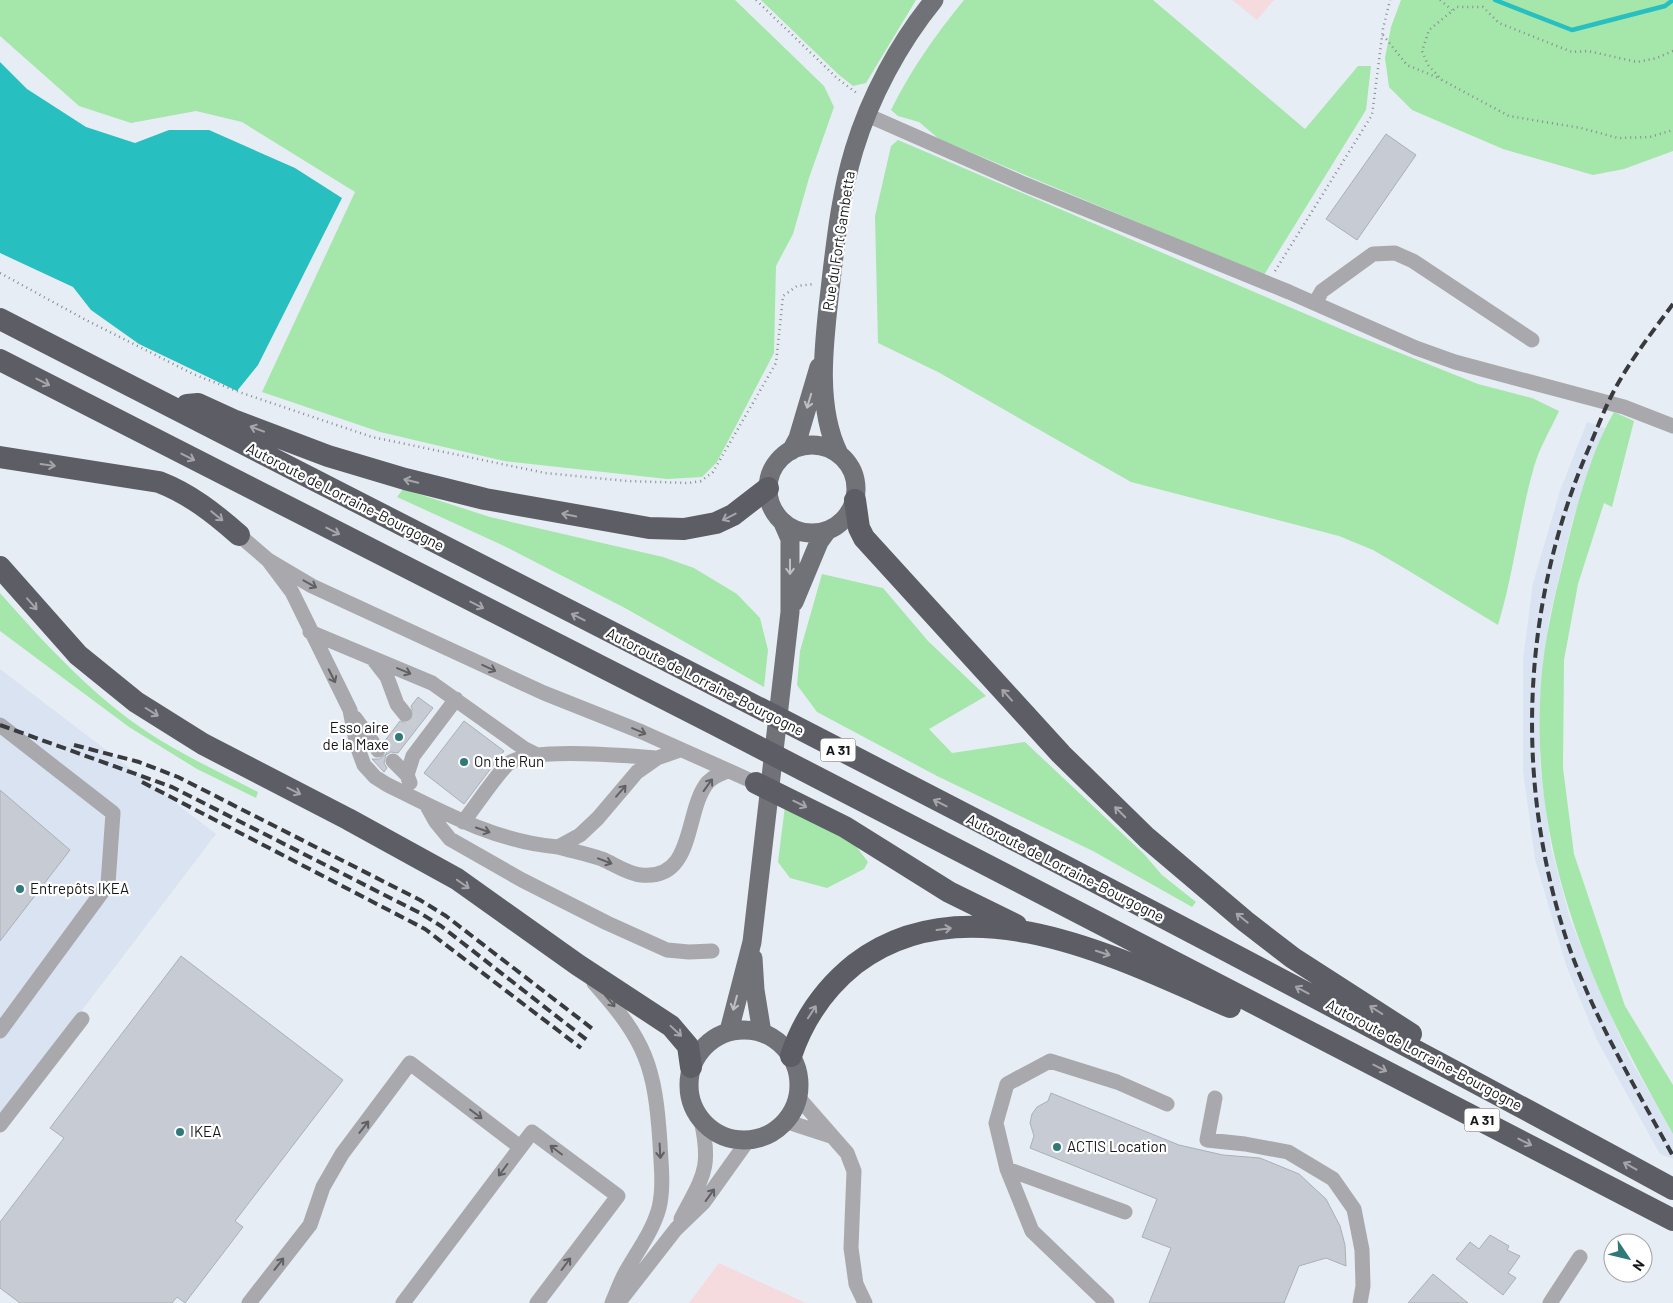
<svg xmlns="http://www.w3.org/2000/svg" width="1673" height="1303" viewBox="0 0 1673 1303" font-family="Barlow,sans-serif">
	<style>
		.commercial { fill: #f5dbde }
		.built { fill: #d9e3f1 }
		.green { fill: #a5e6ab }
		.water { fill: #27bfbf }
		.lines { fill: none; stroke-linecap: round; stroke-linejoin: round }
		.stream { stroke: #27bfbf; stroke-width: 4.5 }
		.building { fill: #c7ccd4; stroke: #abb0b7 }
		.minor-tunnel { stroke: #c8cdd3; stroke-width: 15; stroke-dasharray: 15 8; stroke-linecap: butt }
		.path { stroke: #888c91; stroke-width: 2.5; stroke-dasharray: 1 4; stroke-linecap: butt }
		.minor { stroke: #a9a9ad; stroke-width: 15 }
		.major { stroke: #717178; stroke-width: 19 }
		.highway { stroke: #5d5d65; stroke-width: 22 }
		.rail { stroke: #383a3e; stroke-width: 4; stroke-dasharray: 10 5; stroke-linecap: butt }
		.oneway { stroke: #a6a6aa }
		.oneway2 { stroke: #bfbfc2 }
		.oneway3 { stroke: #606064 }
		.poi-dot { fill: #30797a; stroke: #fff; stroke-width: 2 }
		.labels { text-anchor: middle; stroke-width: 4.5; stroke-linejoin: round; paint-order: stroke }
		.shield { fill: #fff; stroke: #5c5d5f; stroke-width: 1 }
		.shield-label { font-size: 14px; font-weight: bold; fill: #16171a }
		.street-label { font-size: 15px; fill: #16171a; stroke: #fff }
		.poi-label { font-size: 15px; fill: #16171a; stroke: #fff; text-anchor: start }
	</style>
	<rect width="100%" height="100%" fill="#e7edf4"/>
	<path class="commercial" d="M1232 0H1274L1257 20Z
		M719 1263 806 1303H689Z"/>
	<path class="built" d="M1587 422 1605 428 1572 522 1549 619 1540 701V764L1551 848 1570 919 1600 992 1630 1059 1673 1134V1159L1660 1154 1597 1040 1566 965 1535 859 1523 770V660L1533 583 1560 491Z
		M0 669 216 834 0 1118Z"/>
	<path class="green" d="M0 0H735L824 86 834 107 809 178 793 234 776 266 774 353 717 462 702 477 667 479 504 461 380 432 262 392 355 192 242 122 196 111 131 123 79 106 0 36Z
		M761 0H916L866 83 853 86 838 74Z
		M964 0H1153L1305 129 1358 66H1371L1366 110 1264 275 939 139 919 122 898 116 891 110C910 71 936 34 964 0Z
		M1401 0H1673V151L1624 169 1593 175 1503 149 1412 110 1389 87 1385 58 1391 27Z
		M898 140 1355 335 1478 384 1532 398 1559 411C1551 429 1539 448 1534 467 1519 519 1514 573 1498 625L1404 568 1373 550 1339 536 1131 482 938 372 878 343 875 216 891 146Z
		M1614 412 1634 421 1612 507 1604 503 1578 584 1564 660 1563 768 1574 854 1625 1006 1673 1085V1134C1595 997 1534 864 1540 703 1541 657 1551 611 1562 567 1573 520 1589 454 1614 412Z
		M403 489 490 517 663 557 694 568 737 594 760 618 768 650 764 687 625 608 502 545 397 497Z
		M822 574 883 588 928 641 986 696 929 729 952 753 1025 742 1144 854 1162 875 1196 902 1192 907 1093 851 937 776 817 712 797 685 800 651Z
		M0 593C47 646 99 703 160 740 191 759 225 775 258 792L256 798 197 769 129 727 0 631Z
		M785 806 852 841 868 862 864 869 827 888 790 878 778 862Z"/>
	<path class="water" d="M0 62 27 89 86 127 135 143 169 130H209L295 168 342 198 258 365 237 391 139 344 91 310 73 287 0 253Z"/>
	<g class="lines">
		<path class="stream" d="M1495 0 1572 30 1665 6 1673 0"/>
	</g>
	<path class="building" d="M1386 134 1416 155 1357 240 1326 219Z
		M418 697 433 708 398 753 391 752 386 755 384 763 387 768 384 772 372 759H379L386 754 387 749 384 742 400 721 406 723 411 721 414 713 411 706Z
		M464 721 504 751 464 804 424 773Z
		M0 790 70 850 0 941Z
		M181 956 343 1080 235 1221 243 1227 185 1303 177 1297 172 1303H20L0 1288V1222L64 1138 50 1128Z
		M1051 1093 1179 1145 1223 1155 1260 1158 1299 1174 1326 1199 1340 1226 1345 1245 1346 1266 1326 1258 1299 1266 1284 1303H1149L1171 1248 1142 1237 1157 1199 1030 1148 1034 1136 1030 1123 1032 1114 1037 1107 1048 1101Z
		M1490 1235 1509 1246 1507 1250 1520 1256 1508 1273 1516 1278 1503 1295 1456 1259 1470 1242 1479 1249Z
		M1433 1274 1468 1303H1408Z"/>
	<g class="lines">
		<path class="minor-tunnel" d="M405 714 420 724"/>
		<path class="path" d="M756 0 838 79 858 94
			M1440 0 1452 10
			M1383 35 1407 65 1441 79
			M1673 51 1657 58 1637 62 1588 51 1572 52 1499 23 1483 7H1457L1429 30 1422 51 1428 65 1442 80 1509 116 1581 128 1618 138 1650 137 1673 130
			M1275 271 1372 115 1383 29 1390 0
			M0 273 86 320 193 374 242 393 372 437 545 473 627 481 688 483 701 481 713 472 776 363 783 296 797 286 814 284"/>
		<path class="minor" d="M867 115 1024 184 1289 292 1416 348 1455 362 1624 407 1673 426
			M1315 303 1322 291 1373 254 1395 253 1413 261 1532 340
			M239 535 268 560 312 586 544 693 642 732 756 783
			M268 560 292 592 350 710 357 746 364 765 375 777 386 784C440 811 496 842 558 847L580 835 598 818 637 772 657 758 680 750
			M310 632 432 683 525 749 539 756
			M373 659 387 677 397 704 405 714
			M355 718 378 750
			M0 725 113 813 108 884 0 1031
			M393 761 407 775 410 783
			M407 775 413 756 456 699
			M426 804 436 822 450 839 522 880 607 923 667 950 689 952 712 951
			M463 822C476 806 495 776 508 764 529 746 628 756 657 758
			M558 847C572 851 588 854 602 859 614 864 628 874 641 875 696 881 684 810 708 782 714 776 720 774 728 771
			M594 983C646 1041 655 1066 660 1143 661 1165 664 1187 659 1208 653 1230 639 1249 628 1268 621 1279 617 1292 612 1303
			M797 1096 847 1153 854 1171 851 1248 856 1284 865 1303
			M1215 1098 1207 1140 1245 1144 1288 1152 1333 1179 1354 1209 1362 1250 1363 1286 1360 1303
			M785 1121 831 1136
			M0 1125 82 1019
			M1007 1169 1125 1212
			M681 1219C703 1176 712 1169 701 1120
			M619 1302 676 1229 704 1202 749 1139
			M249 1303 310 1225 323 1187 342 1154 410 1063 520 1147
			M403 1303 532 1132 618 1196 537 1303
			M1107 1303 1032 1231 1007 1169 996 1123 1007 1084 1050 1061 1117 1082 1167 1104
			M1550 1303 1580 1257"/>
		<path class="major" d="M768 489a44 44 0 1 1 88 0a44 44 0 1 1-88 0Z
			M791 451 798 438 819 367
			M839 454C814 404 825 335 831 281 836 238 841 193 854 150 870 97 899 43 934 0
			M794 602 819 542 827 531
			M753 958 755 990 762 1033
			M689 1085a55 55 0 1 1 110 0a55 55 0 1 1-110 0Z
			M729 1031 752 942 790 612V539L783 523"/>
		<path class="highway" d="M0 319C559 606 1121 889 1673 1189
			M0 360 714 724 1673 1220
			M187 405 198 404 233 420 328 456 405 479 485 499 649 528 684 529 716 523 733 515 768 488
			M0 457 159 482C190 494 214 513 239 535
			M855 500 859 528 864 538 1061 754 1147 838 1245 921 1293 958 1411 1034
			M0 567 78 655 136 702 203 744 348 819 457 879 578 965 671 1026 688 1046 691 1067
			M756 783 845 827 949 892 1016 925
			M791 1056C803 1020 825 988 855 964 966 879 1121 959 1230 1007"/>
		<path class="rail" d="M1673 304C1653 331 1632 358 1616 387 1605 407 1597 429 1588 450 1522 605 1514 778 1566 938 1592 1015 1634 1085 1673 1156
			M0 725 172 787 420 913 441 926 587 1040
			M74 745 139 762 178 777 420 900 446 916 594 1030
			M142 782 425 929 581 1048"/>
	</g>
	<defs><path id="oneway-shaft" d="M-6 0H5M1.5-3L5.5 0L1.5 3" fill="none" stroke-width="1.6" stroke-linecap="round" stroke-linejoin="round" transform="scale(1.25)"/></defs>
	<g class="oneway">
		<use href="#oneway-shaft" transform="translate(43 382) rotate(27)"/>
		<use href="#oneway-shaft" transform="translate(257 429) rotate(-159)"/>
		<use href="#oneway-shaft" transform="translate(188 457) rotate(27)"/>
		<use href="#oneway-shaft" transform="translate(48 465) rotate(8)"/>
		<use href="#oneway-shaft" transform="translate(411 481) rotate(-166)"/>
		<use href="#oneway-shaft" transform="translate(569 515) rotate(-169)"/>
		<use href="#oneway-shaft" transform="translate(217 516) rotate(39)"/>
		<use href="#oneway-shaft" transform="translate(729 517) rotate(153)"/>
		<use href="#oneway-shaft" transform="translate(333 531) rotate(27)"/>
		<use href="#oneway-shaft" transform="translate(32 604) rotate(49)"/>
		<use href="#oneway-shaft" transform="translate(477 605) rotate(27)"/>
		<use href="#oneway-shaft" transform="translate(578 617) rotate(-153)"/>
		<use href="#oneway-shaft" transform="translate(1007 695) rotate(-132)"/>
		<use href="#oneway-shaft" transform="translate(152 712) rotate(32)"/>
		<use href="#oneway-shaft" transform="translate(294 791) rotate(27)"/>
		<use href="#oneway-shaft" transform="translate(940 803) rotate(-153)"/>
		<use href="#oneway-shaft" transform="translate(800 804) rotate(26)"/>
		<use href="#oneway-shaft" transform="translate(1120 812) rotate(-135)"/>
		<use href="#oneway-shaft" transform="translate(463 884) rotate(35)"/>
		<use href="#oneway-shaft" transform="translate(1242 918) rotate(-141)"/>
		<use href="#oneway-shaft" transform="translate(944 929) rotate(-7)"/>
		<use href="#oneway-shaft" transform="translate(1103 953) rotate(18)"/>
		<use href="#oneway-shaft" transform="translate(1302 990) rotate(-152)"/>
		<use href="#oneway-shaft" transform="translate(1376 1010) rotate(-148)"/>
		<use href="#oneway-shaft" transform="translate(812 1012) rotate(-57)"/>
		<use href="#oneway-shaft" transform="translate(676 1031) rotate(43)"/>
		<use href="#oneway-shaft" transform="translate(1380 1068) rotate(27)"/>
		<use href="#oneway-shaft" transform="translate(1525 1142) rotate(27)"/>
		<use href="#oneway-shaft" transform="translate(1630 1166) rotate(-151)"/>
	</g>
	<g class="oneway2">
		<use href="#oneway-shaft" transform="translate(809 401) rotate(107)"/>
		<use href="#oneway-shaft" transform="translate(790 567) rotate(90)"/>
		<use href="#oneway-shaft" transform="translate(735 1003) rotate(105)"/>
	</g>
	<g class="oneway3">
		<use href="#oneway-shaft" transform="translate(310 584) rotate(29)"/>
		<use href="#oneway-shaft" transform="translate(489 668) rotate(25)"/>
		<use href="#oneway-shaft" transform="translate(404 671) rotate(23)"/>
		<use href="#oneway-shaft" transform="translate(332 676) rotate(63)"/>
		<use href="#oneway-shaft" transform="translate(639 731) rotate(23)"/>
		<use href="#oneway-shaft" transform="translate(708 785) rotate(-54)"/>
		<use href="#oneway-shaft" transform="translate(621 791) rotate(-49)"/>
		<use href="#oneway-shaft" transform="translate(483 830) rotate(19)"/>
		<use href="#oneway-shaft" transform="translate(605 861) rotate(21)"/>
		<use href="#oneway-shaft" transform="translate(610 1001) rotate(49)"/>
		<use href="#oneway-shaft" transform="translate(476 1114) rotate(37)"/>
		<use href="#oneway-shaft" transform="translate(364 1127) rotate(-52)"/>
		<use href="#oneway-shaft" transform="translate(556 1150) rotate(-143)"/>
		<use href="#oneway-shaft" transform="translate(660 1151) rotate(87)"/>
		<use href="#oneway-shaft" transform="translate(503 1170) rotate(127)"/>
		<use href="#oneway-shaft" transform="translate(710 1195) rotate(-54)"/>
		<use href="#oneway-shaft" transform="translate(279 1264) rotate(-52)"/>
		<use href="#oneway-shaft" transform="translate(566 1264) rotate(-53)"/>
	</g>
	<g class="poi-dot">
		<circle cx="399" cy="737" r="5"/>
		<circle cx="464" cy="762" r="5"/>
		<circle cx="20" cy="889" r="5"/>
		<circle cx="180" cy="1132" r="5"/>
		<circle cx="1057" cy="1147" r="5"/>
	</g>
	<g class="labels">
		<g class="shield">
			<rect x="820.5" y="738.5" width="35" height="23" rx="4"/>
			<rect x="1464.5" y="1108.5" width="35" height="23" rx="4"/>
		</g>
		<g class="shield-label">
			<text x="838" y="755">A 31</text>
			<text x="1482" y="1125">A 31</text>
		</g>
		<g class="street-label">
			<text transform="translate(839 241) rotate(-81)" y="5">Rue du Fort Gambetta</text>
			<text transform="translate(345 497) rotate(27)" y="5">Autoroute de Lorraine-Bourgogne</text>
			<text transform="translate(705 682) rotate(27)" y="5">Autoroute de Lorraine-Bourgogne</text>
			<text transform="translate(1065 868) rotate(27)" y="5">Autoroute de Lorraine-Bourgogne</text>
			<text transform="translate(1424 1055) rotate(28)" y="5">Autoroute de Lorraine-Bourgogne</text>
		</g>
		<g class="poi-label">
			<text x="389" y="733" text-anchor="end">Esso aire<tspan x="389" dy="17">de la Maxe</tspan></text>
			<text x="474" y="767">On the Run</text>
			<text x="30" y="894">Entrepôts IKEA</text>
			<text x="190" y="1137">IKEA</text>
			<text x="1067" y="1152">ACTIS Location</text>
		</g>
	</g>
	<g transform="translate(1628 1258) rotate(125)"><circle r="24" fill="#ffffff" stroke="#a2a2a3"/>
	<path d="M0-4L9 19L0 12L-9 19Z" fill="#30797a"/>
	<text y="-8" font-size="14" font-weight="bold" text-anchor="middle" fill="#16171a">N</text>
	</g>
</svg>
